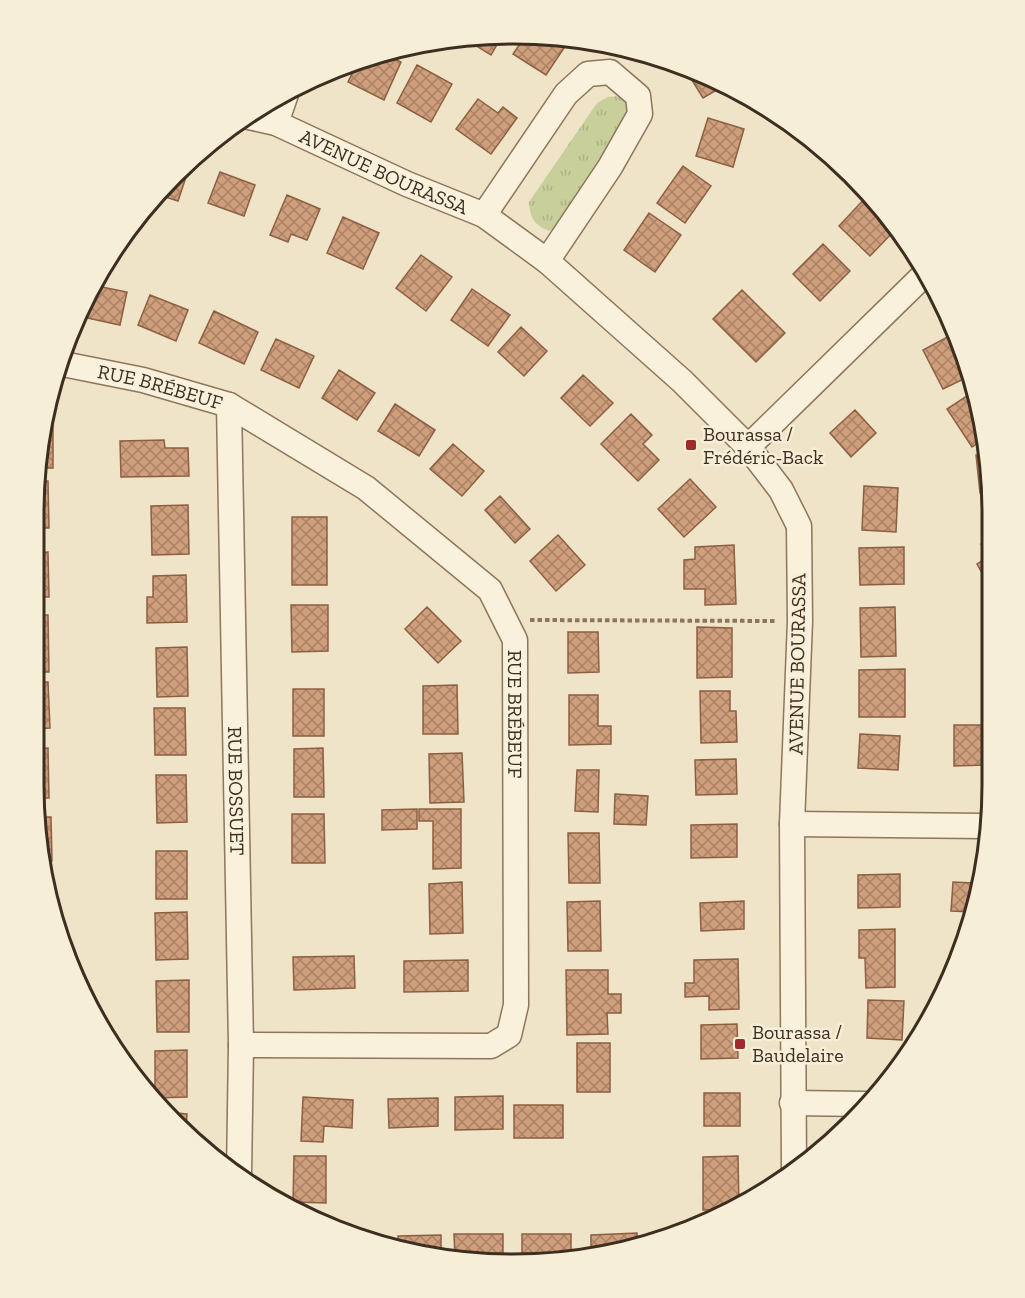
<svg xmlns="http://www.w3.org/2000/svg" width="1025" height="1298" viewBox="0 0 1025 1298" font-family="'Zilla Slab',serif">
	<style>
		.grass { fill: url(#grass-tufts) }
		.building { fill: url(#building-cross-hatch); stroke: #8d5f41; stroke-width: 1.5 }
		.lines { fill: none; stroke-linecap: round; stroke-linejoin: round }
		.street-casing { stroke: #8d765c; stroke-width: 27 }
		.path { stroke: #8d765c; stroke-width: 4; stroke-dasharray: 4.5 3; stroke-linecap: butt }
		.street { stroke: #faf1dc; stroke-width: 24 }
		.poi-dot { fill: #9e2a2b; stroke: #f7eed8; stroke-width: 2 }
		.labels { text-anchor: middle; stroke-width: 5; stroke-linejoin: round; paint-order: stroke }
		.street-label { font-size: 20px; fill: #3d2e20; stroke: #f7eed8 }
		.poi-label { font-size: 20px; fill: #3d2e20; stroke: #f7eed8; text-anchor: start }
		.rim { fill: none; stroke: #3d2e20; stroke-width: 3 }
	</style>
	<defs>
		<pattern id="grass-tufts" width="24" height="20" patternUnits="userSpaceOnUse" patternTransform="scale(1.5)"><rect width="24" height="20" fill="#c9cf9b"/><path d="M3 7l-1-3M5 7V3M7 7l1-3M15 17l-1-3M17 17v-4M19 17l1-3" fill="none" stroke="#aeb285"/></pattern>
		<pattern id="building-cross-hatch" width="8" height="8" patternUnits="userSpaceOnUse" patternTransform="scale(1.5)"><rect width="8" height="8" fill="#cf9f7d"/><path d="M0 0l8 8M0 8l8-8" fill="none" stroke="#a98266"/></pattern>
	</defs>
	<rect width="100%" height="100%" fill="#f0e4c8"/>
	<path class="grass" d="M620 96 631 105 563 227 549 231C534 225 530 218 529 202L597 103 608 97Z"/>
	<path class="building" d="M544 34 558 36 568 42 546 75 513 54 526 35Z
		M502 36 491 55 465 39 466 37Z
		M382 53 401 62 384 100 348 82 360 58Z
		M417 65 452 84 431 122 397 103Z
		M691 70 725 83 727 84 703 98 687 72Z
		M478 99 498 113 503 107 517 118 491 154 456 129Z
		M708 118 744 129 733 167 696 156Z
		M190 165 178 201 156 194Z
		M683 166 711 186 685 223 657 203Z
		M220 172 255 185 244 216 208 203Z
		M287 195 320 209 307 240 291 234 288 242 270 235Z
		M867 196 896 229 870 256 839 226Z
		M649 213 681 235 655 272 624 250Z
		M343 217 379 233 363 269 327 253Z
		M823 244 850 271 820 301 793 274Z
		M421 255 452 277 426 311 396 288Z
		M92 285 127 292 120 325 78 316Z
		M472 289 510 315 488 346 451 320Z
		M742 290 785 333 756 362 713 319Z
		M150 295 188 310 176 341 138 325Z
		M214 311 258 332 244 364 199 343Z
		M521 327 547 351 524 376 498 352Z
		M953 334 970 376 943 389 923 350Z
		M276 339 314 356 299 388 261 370Z
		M339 370 375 393 357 420 322 398Z
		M583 375 613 403 590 426 561 398Z
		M976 390 984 439 972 447 947 409Z
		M395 404 435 430 419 456 378 431Z
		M855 410 876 433 851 457 830 433Z
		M631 414 652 435 643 444 659 460 638 481 601 444Z
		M46 420H53V468H37Z
		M164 440 165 448H188L189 476 121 477 120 441Z
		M453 444 484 471 462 496 430 469Z
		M986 454 991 492 980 493 976 455Z
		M690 479 716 507 684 537 658 509Z
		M34 481H48L49 528H34Z
		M864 486 898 488 896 532 862 530Z
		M500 496 530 529 515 543 485 510Z
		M188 505 189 554 152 555 151 506Z
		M292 517H327V585H292Z
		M558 535 585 565 556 591 530 561Z
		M990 539 989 583 988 584 977 564 988 557 981 544Z
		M734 545 736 604 705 605V589H684V560L695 559V547Z
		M904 547V584L860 585 859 548Z
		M48 552 49 597H34V553Z
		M186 575 187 622 147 623V597H153V576Z
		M291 605H328V651L292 652Z
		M427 607 461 641 438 663 405 629Z
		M895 607 896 656 861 657 860 608Z
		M34 615H48L49 672H33Z
		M697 627 732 628V677L697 678Z
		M568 632H598L599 672 568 673Z
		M187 647 188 696 157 697 156 648Z
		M905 669V717H859V670Z
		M33 682H48L50 728 33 729Z
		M457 685 458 734H423V686Z
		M293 689H324V736H293Z
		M700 691H730V711H736L737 742 701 743Z
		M569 695H598V726H611V744L569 745Z
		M154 708H185L186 755H155Z
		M954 725H986L985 765 954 766Z
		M860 734 900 736 898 770 858 768Z
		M48 748 49 798H35L33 749Z
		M323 748 324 797H294V749Z
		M462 753 464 802 430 803 429 754Z
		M736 759 737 794 696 795 695 760Z
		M577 770H599L598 812 575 811Z
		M156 775H186L187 822 157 823Z
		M615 794 648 796 646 825 614 824Z
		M417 809V829L382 830V810Z
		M419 809H461V868L433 869V821H419Z
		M292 814H324L325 863H292Z
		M37 817H51L52 861H43Z
		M737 824V857L691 858V825Z
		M568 833H599L600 883H569Z
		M156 851H187V899H156Z
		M900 874V907L858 908V875Z
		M974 875H983V879L973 912 951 911 953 882 974 883Z
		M462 882 463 933 430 934 429 884Z
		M46 884H49V909Z
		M600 901 601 951H568L567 902Z
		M744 901V929L701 931 700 903Z
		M187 912 188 959 156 960 155 913Z
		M895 929V987L866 988 865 958H859V930Z
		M354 956 355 988 294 990 293 957Z
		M738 959 739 1009 709 1010V996L685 997V983H694V960Z
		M468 960V991L404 992V961Z
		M566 970H608V994H621V1013H607L608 1034 567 1035Z
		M189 980V1032H157L156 981Z
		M868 1000 904 1001 902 1040 867 1038Z
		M737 1024 738 1058 701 1059V1025Z
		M577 1043H610V1092H577Z
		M187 1050V1097L155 1098V1051Z
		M704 1093H740V1126H704Z
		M503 1096V1129L455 1130V1097Z
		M303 1097 353 1100 352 1128 324 1126 323 1142 301 1141Z
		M438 1098V1126L389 1128 388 1099Z
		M514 1105H563V1138H514Z
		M164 1112 187 1114 186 1134 173 1124Z
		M294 1156H326V1203L293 1202Z
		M738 1156 739 1206 731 1210H703V1157Z
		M637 1233 638 1248 591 1255V1235Z
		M353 1234H372V1242Z
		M454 1234H503V1264L455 1257Z
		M522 1234H571V1257L522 1264Z
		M441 1235V1256L399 1250 398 1236Z"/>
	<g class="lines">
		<defs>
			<g id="street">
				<path id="s1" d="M249 117 276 123 407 184 484 215 547 261 682 381 748 447 781 490 799 526 800 621 792 824 794 1171"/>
				<path d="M276 123 287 91"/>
				<path d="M484 215 566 94 588 74 610 72 638 96 640 114 610 167 547 261"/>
				<path id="s2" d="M58 363 143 380 229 405 366 488 490 590 515 640 516 1005 509 1035 491 1046 241 1045"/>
				<path id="s3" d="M229 405 241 1045 239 1175"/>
				<path d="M748 447 927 272"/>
				<path d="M792 824 984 826"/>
				<path d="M792 1103 866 1104"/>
			</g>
		</defs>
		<use href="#street" class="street-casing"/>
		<path class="path" d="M530 620 777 621"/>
		<use href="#street" class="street"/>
	</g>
	<g class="poi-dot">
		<rect x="685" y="439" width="12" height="12" rx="3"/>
		<rect x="734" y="1038" width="12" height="12" rx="3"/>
	</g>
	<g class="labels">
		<g class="street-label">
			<text dy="7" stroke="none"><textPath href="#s1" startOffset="146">AVENUE BOURASSA</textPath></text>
			<text dy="7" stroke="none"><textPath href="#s2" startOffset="105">RUE BRÉBEUF</textPath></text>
			<text transform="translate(797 664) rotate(-89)" y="7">AVENUE BOURASSA</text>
			<text dy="7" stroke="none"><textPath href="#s2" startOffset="627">RUE BRÉBEUF</textPath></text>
			<text dy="7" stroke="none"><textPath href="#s3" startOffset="386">RUE BOSSUET</textPath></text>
		</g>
		<g class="poi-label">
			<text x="703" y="441">Bourassa /<tspan x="703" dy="23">Frédéric-Back</tspan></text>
			<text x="752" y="1039">Bourassa /<tspan x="752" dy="23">Baudelaire</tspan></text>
		</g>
	</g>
	<path d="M0 0H1025V1298H0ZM513 44H513A469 469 0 0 1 982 513V785A469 469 0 0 1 513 1254H513A469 469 0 0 1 44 785V513A469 469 0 0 1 513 44Z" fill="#f7eed8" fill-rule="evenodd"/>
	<path class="rim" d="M513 44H513A469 469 0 0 1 982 513V785A469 469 0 0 1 513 1254H513A469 469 0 0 1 44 785V513A469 469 0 0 1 513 44Z"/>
</svg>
